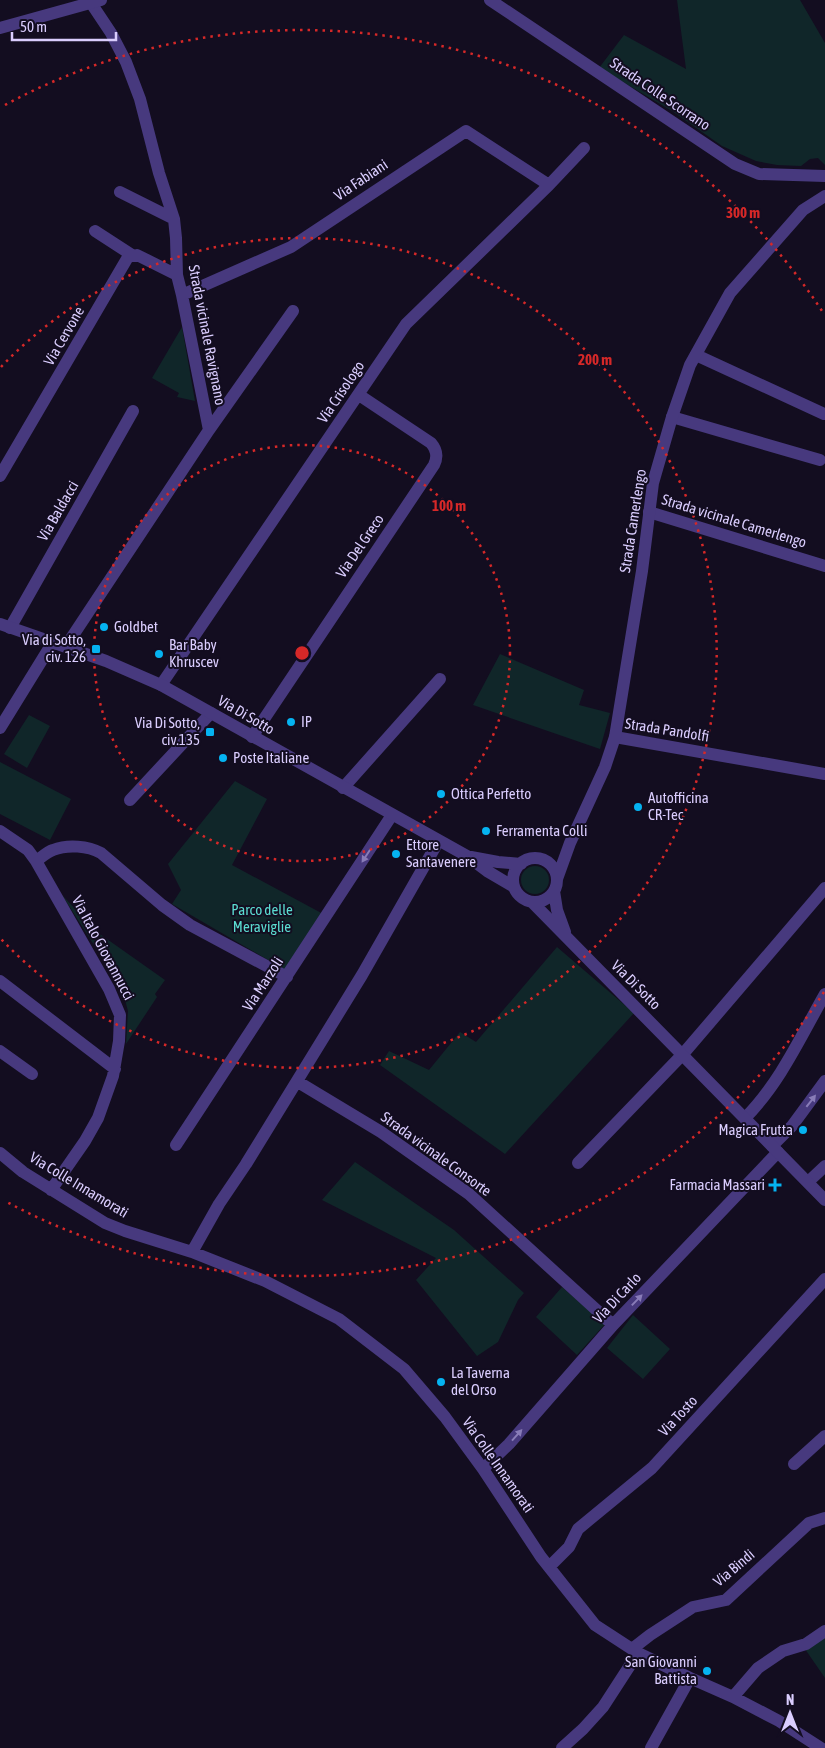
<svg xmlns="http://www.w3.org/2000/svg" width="825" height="1748" viewBox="0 0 825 1748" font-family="'Asap Condensed',sans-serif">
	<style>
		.green { fill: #102629 }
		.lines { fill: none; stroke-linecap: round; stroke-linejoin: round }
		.minor { stroke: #47397e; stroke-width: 12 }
		.tertiary { stroke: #47397e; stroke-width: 12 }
		.oneway { fill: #897cb8 }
		.ring { fill: none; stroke: #d62828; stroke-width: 2.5; stroke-dasharray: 2.5 5 }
		.poi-dot { fill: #05b3f1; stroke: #130d20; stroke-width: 2 }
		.labels { text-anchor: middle; stroke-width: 4; stroke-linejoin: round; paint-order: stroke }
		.street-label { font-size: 15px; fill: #dacdfe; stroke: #130d20 }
		.poi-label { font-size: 15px; fill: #dacdfe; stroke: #130d20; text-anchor: start }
		.park-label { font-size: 15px; fill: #5bdcd1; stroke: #130d20 }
		.centre { fill: #d62828; stroke: #130d20; stroke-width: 2.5 }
		.ring-label { font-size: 15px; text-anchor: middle; font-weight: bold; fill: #d62828; stroke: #130d20; stroke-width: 4; stroke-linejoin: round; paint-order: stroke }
	</style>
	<rect width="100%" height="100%" fill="#130d20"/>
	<path class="green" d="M677 0H800L825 43V165L818 158 810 159 801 166 777 165 756 161 722 146 672 111 599 68 624 35 686 69Z
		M182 327 195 401 177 397 179 393 152 378Z
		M500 654 584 690 579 705 610 713 600 749 473 705Z
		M29 715 50 726 27 768 4 754Z
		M0 762 71 799 50 840 0 814Z
		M235 781 267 799 232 865 325 915 287 971 172 904 181 890 168 864Z
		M521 880a14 14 0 1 1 28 0a14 14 0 1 1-28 0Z
		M62 895 97 932 165 980 155 994 157 997 126 1044 128 1011 122 989Z
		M557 947 634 1013 505 1154 380 1065 389 1051 429 1070 460 1032 476 1042Z
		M355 1162 454 1230 524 1293 518 1300 498 1342 477 1356 416 1280 436 1258 322 1200Z
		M562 1287 605 1324 577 1355 536 1317Z
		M633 1315 670 1349 643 1379 607 1348Z
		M825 1635V1678L805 1649Z"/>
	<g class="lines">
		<path class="minor" d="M120 192 174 219
			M95 231 132 255
			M182 295 291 247 466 131 549 185
			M696 355 824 414
			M672 417 820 460
			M209 430 293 311
			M0 476 128 257 137 255 177 275
			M649 512 825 566
			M10 628 133 411
			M66 646 209 430 182 295 177 275 176 238 174 219 159 173 140 99 126 62 111 33 91 3
			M161 685 406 324 549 185 584 148
			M0 728 53 642
			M252 737 434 465C438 457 437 450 431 443L359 395
			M615 737 825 774
			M343 788 440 679
			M130 800 211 713
			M0 831 28 850 36 861 109 989 120 1015 119 1041 113 1076 98 1118 85 1141 51 1190
			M36 861C42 857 47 852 53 850 68 844 88 846 101 853L162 905 190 925 287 977
			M0 981 115 1069
			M0 1051 32 1074
			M298 1082 381 1132 469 1194 613 1325
			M745 1118C780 1083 801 1036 825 994
			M176 1145 392 815
			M772 1146 792 1126 825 1081
			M0 1153 23 1172 105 1223 125 1231 192 1252 265 1281 339 1319 404 1369 445 1417 483 1469 541 1557 595 1625 638 1653 690 1678 733 1697 779 1721 821 1748
			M578 1163 683 1054 825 888
			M808 1182 825 1166
			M192 1252 219 1204 246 1164 362 975 438 842
			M794 1464 825 1436
			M483 1469 509 1444 613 1325 778 1152
			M549 1567 569 1547 578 1529 652 1468 825 1279
			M632 1649 650 1635 693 1607 726 1600 809 1523 825 1518
			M733 1697 758 1668 783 1651 806 1644 825 1631
			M562 1748 583 1729 603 1707 638 1653
			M651 1748 690 1678"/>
		<path class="tertiary" d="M490 0 735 164 759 174 825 176
			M0 28 101 0
			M0 624 106 661 161 685 467 856 487 871 514 887
			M471 857 498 862 521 864
			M513 880a22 22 0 1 1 44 0a22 22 0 1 1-44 0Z
			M557 879 570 843 605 767 615 737 642 571 653 483 672 417 690 365 730 293 803 210 825 196
			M554 891 557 910 565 932
			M532 902 825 1200"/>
	</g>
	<defs><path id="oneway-solid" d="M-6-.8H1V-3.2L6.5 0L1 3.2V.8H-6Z" transform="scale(1.25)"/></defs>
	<g class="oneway">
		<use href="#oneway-solid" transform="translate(366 856) rotate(123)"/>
		<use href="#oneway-solid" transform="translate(811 1101) rotate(-52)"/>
		<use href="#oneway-solid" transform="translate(637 1300) rotate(-46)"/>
		<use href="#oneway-solid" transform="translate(517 1435) rotate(-48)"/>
	</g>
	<g class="ring">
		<circle cx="302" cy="653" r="208"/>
		<path d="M1 367A415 415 0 1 1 1 939"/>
		<path d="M824 992A623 623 0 0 1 5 1201M5 105A623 623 0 0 1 824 314"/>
	</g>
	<g class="poi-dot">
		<circle cx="104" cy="627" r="5"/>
		<rect x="91" y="644" width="10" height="10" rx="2.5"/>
		<circle cx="159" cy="654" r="5"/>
		<circle cx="291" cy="722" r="5"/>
		<rect x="205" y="727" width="10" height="10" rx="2.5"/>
		<circle cx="223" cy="758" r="5"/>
		<circle cx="441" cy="794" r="5"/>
		<circle cx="638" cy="807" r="5"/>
		<circle cx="486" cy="831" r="5"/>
		<circle cx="396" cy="854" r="5"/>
		<circle cx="803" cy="1130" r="5"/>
		<path d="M772.5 1177.5h5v5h5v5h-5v5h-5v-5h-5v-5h5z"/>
		<circle cx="441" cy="1382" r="5"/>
		<circle cx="707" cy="1671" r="5"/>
	</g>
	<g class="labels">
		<g class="street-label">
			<text transform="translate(660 94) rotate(34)" y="5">Strada Colle Scorrano</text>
			<text transform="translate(361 180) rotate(-34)" y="5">Via Fabiani</text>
			<text transform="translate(207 335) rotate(79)" y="5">Strada vicinale Ravignano</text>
			<text transform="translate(64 336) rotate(-60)" y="5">Via Cervone</text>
			<text transform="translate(341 392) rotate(-56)" y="5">Via Crisologo</text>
			<text transform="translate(58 511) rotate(-60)" y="5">Via Baldacci</text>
			<text transform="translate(633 521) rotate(-81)" y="5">Strada Camerlengo</text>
			<text transform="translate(734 521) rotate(17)" y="5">Strada vicinale Camerlengo</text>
			<text transform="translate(360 546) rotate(-56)" y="5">Via Del Greco</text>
			<text transform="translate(246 715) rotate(30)" y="5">Via Di Sotto</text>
			<text transform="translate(667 730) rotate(9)" y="5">Strada Pandolfi</text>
			<text transform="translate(103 948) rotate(62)" y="5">Via Italo Giovannucci</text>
			<text transform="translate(263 984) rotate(-57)" y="5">Via Marzoli</text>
			<text transform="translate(636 985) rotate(45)" y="5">Via Di Sotto</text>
			<text transform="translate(436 1154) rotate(36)" y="5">Strada vicinale Consorte</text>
			<text transform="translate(79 1185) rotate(31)" y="5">Via Colle Innamorati</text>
			<text transform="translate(617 1298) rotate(-47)" y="5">Via Di Carlo</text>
			<text transform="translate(678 1416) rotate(-47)" y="5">Via Tosto</text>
			<text transform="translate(498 1465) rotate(55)" y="5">Via Colle Innamorati</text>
			<text transform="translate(734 1568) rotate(-40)" y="5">Via Bindi</text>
		</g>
		<g class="poi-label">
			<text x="114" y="632">Goldbet</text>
			<text x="86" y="645" text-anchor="end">Via di Sotto,<tspan x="86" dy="17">civ. 126</tspan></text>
			<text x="169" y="650">Bar Baby<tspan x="169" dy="17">Khruscev</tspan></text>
			<text x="301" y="727">IP</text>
			<text x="200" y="728" text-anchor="end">Via Di Sotto,<tspan x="200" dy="17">civ.135</tspan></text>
			<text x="233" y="763">Poste Italiane</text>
			<text x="451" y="799">Ottica Perfetto</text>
			<text x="648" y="803">Autofficina<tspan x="648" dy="17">CR-Tec</tspan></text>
			<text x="496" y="836">Ferramenta Colli</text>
			<text x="406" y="850">Ettore<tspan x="406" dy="17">Santavenere</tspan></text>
			<text x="793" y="1135" text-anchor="end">Magica Frutta</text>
			<text x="765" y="1190" text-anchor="end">Farmacia Massari</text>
			<text x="451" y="1378">La Taverna<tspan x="451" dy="17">del Orso</tspan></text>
			<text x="697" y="1667" text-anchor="end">San Giovanni<tspan x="697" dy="17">Battista</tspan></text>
		</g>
		<g class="park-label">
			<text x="262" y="915">Parco delle<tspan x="262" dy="17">Meraviglie</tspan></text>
		</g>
	</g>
	<circle cx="302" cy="653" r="8" class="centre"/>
	<g class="ring-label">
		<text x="743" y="218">300 m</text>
		<text x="595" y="365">200 m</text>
		<text x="449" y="511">100 m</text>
	</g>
	<g transform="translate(790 1713)" stroke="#130d20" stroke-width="4" paint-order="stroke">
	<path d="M0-4L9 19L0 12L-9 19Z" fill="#dacdfe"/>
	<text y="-8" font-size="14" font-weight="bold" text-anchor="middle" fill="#dacdfe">N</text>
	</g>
	<path d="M12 32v8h104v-8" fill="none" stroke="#dacdfe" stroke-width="2.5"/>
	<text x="20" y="32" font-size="15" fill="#dacdfe" stroke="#130d20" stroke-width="4" paint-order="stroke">50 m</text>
</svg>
